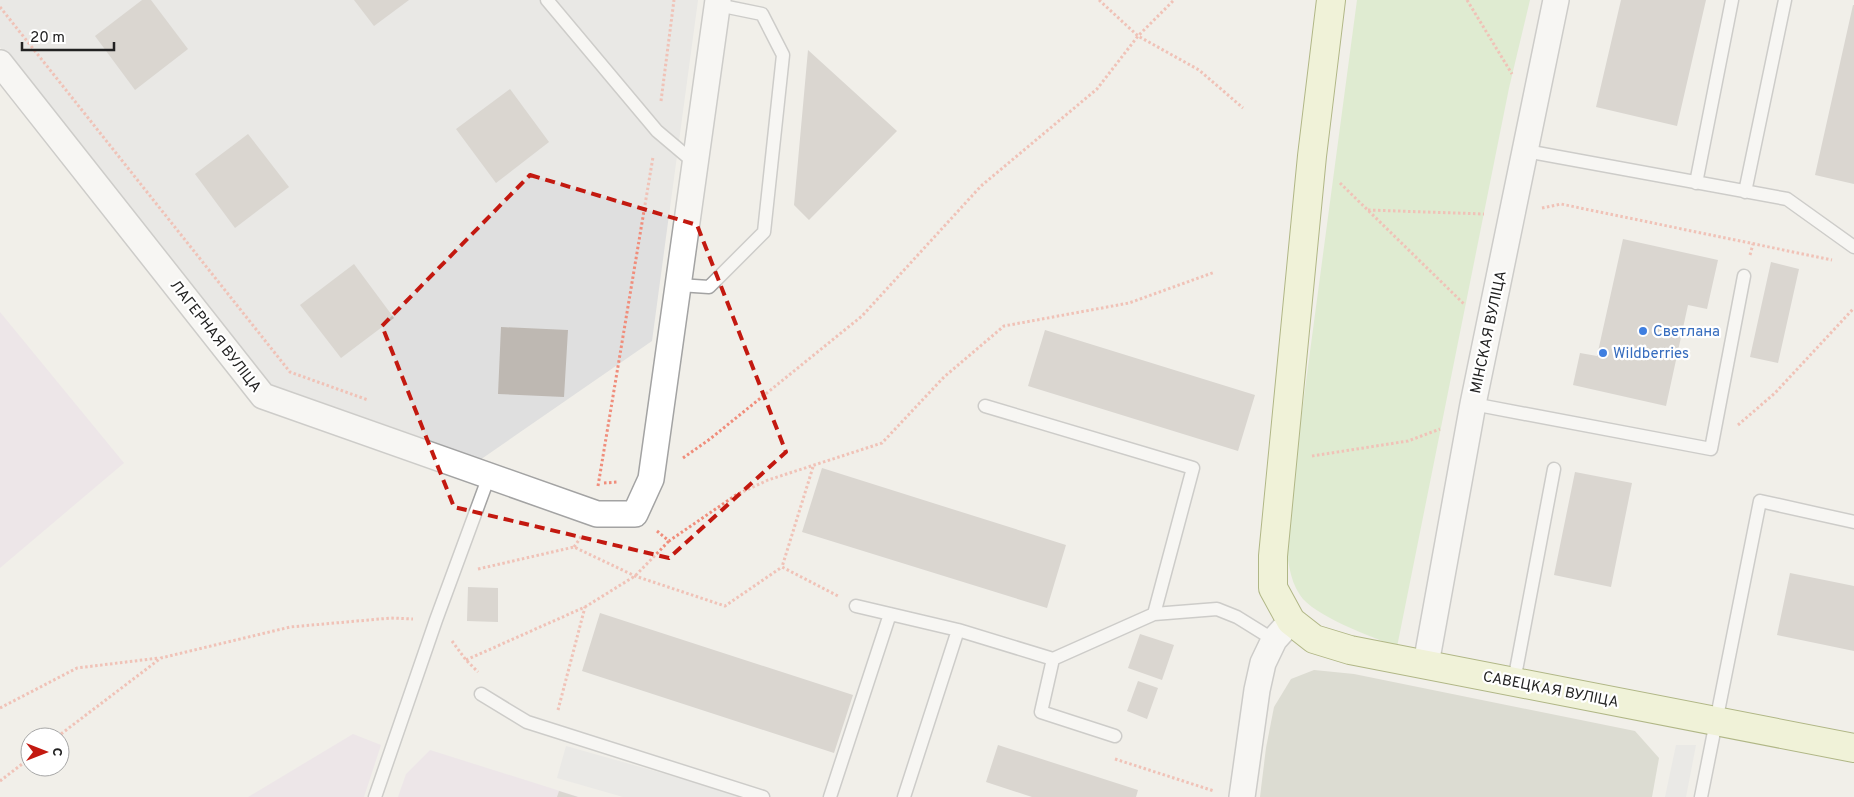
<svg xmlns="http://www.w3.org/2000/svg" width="1854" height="797" viewBox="0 0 1854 797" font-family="Overpass,sans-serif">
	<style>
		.residential { fill: #dfdfdf }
		.industrial { fill: #e9dce6 }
		.construction { fill: #c4c5b5 }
		.grass { fill: #cae6b4 }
		.parking { fill: #e2e2e2 }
		.building { fill: #beb8b2 }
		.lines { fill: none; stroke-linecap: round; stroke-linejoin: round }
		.service-casing { stroke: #a3a3a3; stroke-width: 15 }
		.minor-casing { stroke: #a3a3a3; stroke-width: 28 }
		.secondary-casing { stroke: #63730e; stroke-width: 30 }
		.path { stroke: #f08d7b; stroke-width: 3; stroke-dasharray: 2.5 2.5; stroke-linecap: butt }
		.service { stroke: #fff; stroke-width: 12 }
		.minor { stroke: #fff; stroke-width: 25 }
		.secondary { stroke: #f0f5c3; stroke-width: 28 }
		.marked { fill: none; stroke: #c31910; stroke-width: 4; stroke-dasharray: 10 6; stroke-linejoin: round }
		.shop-dot { fill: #3f7fe0; stroke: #fff; stroke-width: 2 }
		.labels { text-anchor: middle; stroke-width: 4.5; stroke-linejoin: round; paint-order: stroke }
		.shop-label { font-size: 15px; fill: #366cbe; stroke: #fff; text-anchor: start }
		.street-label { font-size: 15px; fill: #222; stroke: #fff }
	</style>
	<rect width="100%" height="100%" fill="#f1efe9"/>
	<path class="residential" d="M0 0H698L652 341 477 462 269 385 213 312 105 184 0 47Z"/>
	<path class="industrial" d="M0 312 124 463 0 568Z
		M353 734 381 745 364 797H248Z
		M430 750 579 797H398L406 774Z"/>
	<path class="construction" d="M1314 670 1354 674 1635 731 1659 758 1652 797H1260L1266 748 1274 707 1291 679Z"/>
	<path class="grass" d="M1357 0H1530L1509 88 1397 647C1373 637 1313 616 1300 595 1289 579 1288 558 1285 539Z"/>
	<path class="parking" d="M1676 745H1696L1686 797H1665Z
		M566 746 747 797H623L557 778Z"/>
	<path class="building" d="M142 0H151L188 49 135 90 95 36Z
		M354 0H409L374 26Z
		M1621 0H1706L1677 126 1596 107Z
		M1853 5H1854V184L1815 175Z
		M808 50 897 131 809 220 794 205Z
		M510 89 549 142 496 183 456 129Z
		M248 134 289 187 235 228 195 174Z
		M1623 239 1718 260 1707 309 1688 305 1666 406 1573 385 1580 353 1597 356Z
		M1771 262 1799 269 1778 363 1750 357Z
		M354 264 394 318 341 358 300 305Z
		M501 327 568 330 564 397 498 394Z
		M1045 330 1255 395 1238 451 1028 386Z
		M822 468 1066 545 1047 608 802 532Z
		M1575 472 1632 483 1611 587 1554 575Z
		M1790 573 1854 586V651L1777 635Z
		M468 587 498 588V622L467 621Z
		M600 613 853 695 834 753 582 671Z
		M1140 634 1174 645 1162 680 1128 668Z
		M1138 681 1158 688 1147 719 1127 711Z
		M998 745 1138 790 1136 797H1032L986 782Z
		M559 791 578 797H557Z"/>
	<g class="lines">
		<defs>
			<path id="service" d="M547 0 657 131 696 164
				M1526 151 1787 199 1854 247
				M1696 183 1732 0
				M1745 192 1785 0
				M679 285 709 287 764 232 783 55 762 14 718 5
				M1473 404 1711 449 1744 276
				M985 406 1193 468 1154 614
				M856 606 958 630 1053 659 1154 614 1217 609 1237 617 1274 640
				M1053 659 1041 712 1115 736
				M1514 681 1554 469
				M481 694 527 722 763 797
				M375 797 436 620 489 476
				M830 797 890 614
				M904 797 958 630
				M1701 797 1760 501 1854 522"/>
			<path id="minor" d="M0 63 263 396 597 514H635L651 479 718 0
				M1426 664 1473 404 1556 0
				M1242 797 1257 690 1263 663 1274 640 1291 621"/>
			<path id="secondary" d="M1331 0 1312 156 1273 556V588L1291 621 1314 639 1350 650 1854 748"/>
		</defs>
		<use href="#service" class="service-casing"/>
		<use href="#minor" class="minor-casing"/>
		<use href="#secondary" class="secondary-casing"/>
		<path class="path" d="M1099 0 1138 36 1199 70 1243 108
			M1467 0 1512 74
			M0 7 290 372 368 400
			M661 101 674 0
			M1340 183 1464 304
			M1542 208 1561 204 1832 260
			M1368 210 1484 214
			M1750 255 1753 244
			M1738 425 1775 393 1854 308
			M1312 456 1408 441 1440 429
			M683 458 710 439 862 316 981 186 1097 89 1138 36 1174 0
			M813 467 782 567 838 596
			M604 483 618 482
			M598 486 653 157
			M657 531 669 541 736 495 768 480 882 443 944 377 1004 326 1129 303 1215 272
			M574 547 581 537
			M478 569 574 547 635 576 725 606 782 567
			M452 641 466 660 478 672
			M466 660 585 607 635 576 669 541
			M0 708 77 668 159 658
			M558 710 585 607
			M57 737 161 658 290 627 391 618 413 619
			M1115 759 1214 791
			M0 781 30 758"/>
		<use href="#service" class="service"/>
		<use href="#minor" class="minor"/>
		<use href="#secondary" class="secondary"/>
	</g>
	<path d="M0 0H1854V797H0ZM530 175 697 225 786 452 669 558 454 507 382 326Z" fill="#f1efe9" fill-opacity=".55" fill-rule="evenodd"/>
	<path class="marked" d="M530 175 697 225 786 452 669 558 454 507 382 326Z"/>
	<g class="shop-dot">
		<circle cx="1643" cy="331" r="5"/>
		<circle cx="1603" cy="353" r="5"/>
	</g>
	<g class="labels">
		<g class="shop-label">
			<text x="1653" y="336">Светлана</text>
			<text x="1613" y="358">Wildberries</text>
		</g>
		<g class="street-label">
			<text transform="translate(1488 332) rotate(-78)" y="5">МІНСКАЯ ВУЛІЦА</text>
			<text transform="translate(216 336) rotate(52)" y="5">ЛАГЕРНАЯ ВУЛІЦА</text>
			<text transform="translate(1551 689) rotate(11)" y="5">САВЕЦКАЯ ВУЛІЦА</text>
		</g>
	</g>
	<g transform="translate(45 752) rotate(90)"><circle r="24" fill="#ffffff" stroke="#a7a7a7"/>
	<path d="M0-4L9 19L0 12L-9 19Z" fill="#c31910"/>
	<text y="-8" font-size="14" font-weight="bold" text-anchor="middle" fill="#222222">С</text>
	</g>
	<path d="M22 42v8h92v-8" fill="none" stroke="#222222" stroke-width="2.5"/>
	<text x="30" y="42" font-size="15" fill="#222222" stroke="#ffffff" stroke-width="4" paint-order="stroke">20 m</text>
</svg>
